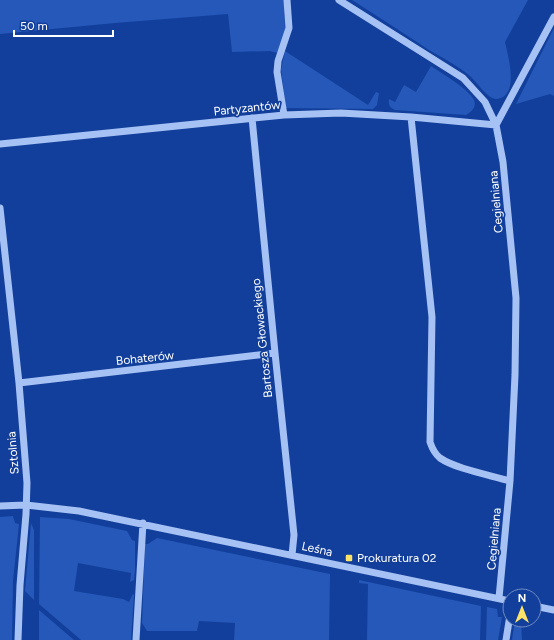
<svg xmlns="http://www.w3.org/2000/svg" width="554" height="640" viewBox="0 0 554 640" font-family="Figtree,sans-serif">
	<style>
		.green { fill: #2558b9 }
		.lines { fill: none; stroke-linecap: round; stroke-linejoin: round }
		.minor { stroke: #a6c1f4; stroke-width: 7 }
		.poi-dot { fill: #ffe369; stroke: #123f9b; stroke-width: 1.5 }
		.labels { text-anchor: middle; stroke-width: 3.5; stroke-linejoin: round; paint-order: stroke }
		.street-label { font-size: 12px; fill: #fff; stroke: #123f9b }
		.poi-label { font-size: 12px; fill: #fff; stroke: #123f9b; text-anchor: start }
	</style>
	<rect width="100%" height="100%" fill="#123f9b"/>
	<path class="green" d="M0 0H284L285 30 283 40 277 53 270 51 232 52 228 14 115 23 0 34Z
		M352 0H528L505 42C508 56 520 96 497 99 488 100 477 82 470 76 458 66 443 58 429 50 404 33 378 17 352 0Z
		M554 28V96L550 94 516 104Z
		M285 51 368 105 376 92 379 93 377 105 373 109 286 108 281 69Z
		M431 66C441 73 469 89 474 100 477 107 471 112 466 115L395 110C390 108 388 105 389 99L395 102 404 85 416 92Z
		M13 516 15 523 19 524 13 581 12 640H0V517Z
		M40 517 69 519 127 531 132 540 135 541V570L134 580 130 582 131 573 78 563 74 591 123 599 129 602 133 594 134 595 131 640H81L39 604Z
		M31 523 34 530V600L25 591Z
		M157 538 330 574 329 640H234L235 623 199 621 197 631H147L142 623 145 544H148Z
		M359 580 481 606 480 640H367L368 584 359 583Z
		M487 607 497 609 498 617H502L498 640H486Z
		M39 610 74 640H39Z
		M515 620H521L522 640H512Z"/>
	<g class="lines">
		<path class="minor" d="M339 0 463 78 485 102 496 125 503 162 516 298 515 375 510 481 499 598
			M284 115 277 72 278 61 289 28 287 0
			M411 117 432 317 430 442C432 448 435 454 440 458 456 469 490 475 510 481
			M252 118 275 353 294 535 292 555
			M496 125 554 17
			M0 144 284 115 341 113 411 117 496 125
			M0 208 19 383 27 483 26 514 20 585 18 640
			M19 383 275 353
			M0 506 26 505 79 511 510 601
			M534 606 554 610
			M136 640 143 523
			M506 640 510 615"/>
	</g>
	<rect class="poi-dot" x="345" y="554" width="8" height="8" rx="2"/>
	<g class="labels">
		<g class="street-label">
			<text transform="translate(247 108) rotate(-6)" y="4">Partyzantów</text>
			<text transform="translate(496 202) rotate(-95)" y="4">Cegielniana</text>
			<text transform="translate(262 338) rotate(-96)" y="4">Bartosza Głowackiego</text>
			<text transform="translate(145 358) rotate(-6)" y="4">Bohaterów</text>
			<text transform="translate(13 453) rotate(-95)" y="4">Sztolnia</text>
			<text transform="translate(494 539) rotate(-85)" y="4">Cegielniana</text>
			<text transform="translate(317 549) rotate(12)" y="4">Leśna</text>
		</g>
		<g class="poi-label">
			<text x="357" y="562">Prokuratura 02</text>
		</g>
	</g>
	<g transform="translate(522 608)"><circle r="19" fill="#123f9b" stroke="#718cc3"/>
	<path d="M0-3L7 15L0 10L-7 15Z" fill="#ffe369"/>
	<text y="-6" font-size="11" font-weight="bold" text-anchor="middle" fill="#ffffff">N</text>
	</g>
	<path d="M14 30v6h99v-6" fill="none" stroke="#ffffff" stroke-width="2"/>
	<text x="20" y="30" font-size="12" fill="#ffffff" stroke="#123f9b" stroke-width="3" paint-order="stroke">50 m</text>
</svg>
